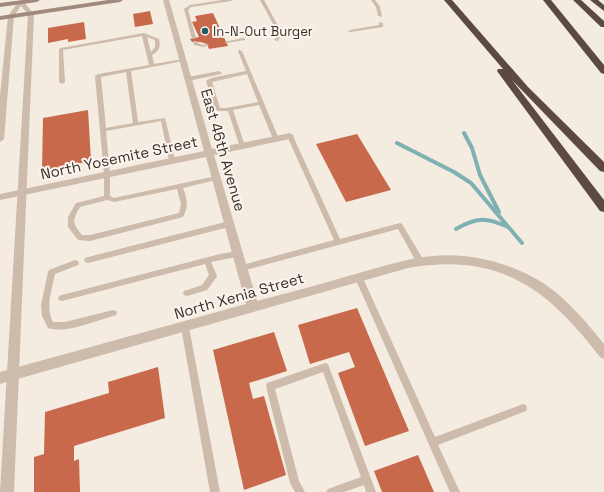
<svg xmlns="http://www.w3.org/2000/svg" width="604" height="492" viewBox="0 0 604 492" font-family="'Space Grotesk',sans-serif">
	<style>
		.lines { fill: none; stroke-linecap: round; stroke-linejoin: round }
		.stream { stroke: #7fb0b2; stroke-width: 4 }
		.building { fill: #c8694b }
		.service { fill: #cdbbac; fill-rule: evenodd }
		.minor { fill: #cdbbac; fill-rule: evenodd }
		.tertiary { fill: #cdbbac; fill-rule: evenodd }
		.secondary { fill: #a18a7d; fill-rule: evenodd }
		.motorway { fill: #5c4a42; fill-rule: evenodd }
		.poi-dot { fill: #1f5a5e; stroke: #fbf5ee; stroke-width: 1.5 }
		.labels { text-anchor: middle; stroke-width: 4; stroke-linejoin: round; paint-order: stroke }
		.far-poi-label { font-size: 13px; fill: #3b302b; stroke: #fbf5ee; text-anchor: start }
		.street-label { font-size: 15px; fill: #3b302b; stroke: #fbf5ee }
	</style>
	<rect width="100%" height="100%" fill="#f4ebe1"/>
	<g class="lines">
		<path class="stream" d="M464 133 472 148 480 175 499 212
			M397 143 454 172 471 183 522 243
			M456 229C477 217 486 217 508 227"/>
	</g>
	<path class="building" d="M150 11 153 24 135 27 133 14Z
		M213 13 228 46 209 49 207 44 200 42H192L190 39 199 37 192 22 197 21 195 16Z
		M84 22 86 39 68 42V39L48 43V28Z
		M88 110 91 161 42 171 43 118Z
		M357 134 391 190 346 202 316 144Z
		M357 308 409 431 365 446 338 373 355 367 349 352 310 364 298 325Z
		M274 332 287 371 249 383 253 399 264 396 286 475 244 490 213 350Z
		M158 367 165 418 74 446V461L79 459 80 492H34V457L44 454 45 412 109 393 108 382Z
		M418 455 434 492H382L374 471Z"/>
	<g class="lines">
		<path class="service" d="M222 0H233L231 1 191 7 188 10 196 38 192 39 184 9 190 5Z
			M260 0H264L282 33 278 41 274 40 278 33Z
			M371 0H375L380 7 382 17 378 16 376 7Z
			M379 22 383 23V27L350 32 348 31 350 30 379 25Z
			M144 33 159 39C161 47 159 51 152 55L154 64 183 59 185 60 183 61 131 71 138 122 165 118 175 160 172 162 169 160 161 121 106 131 110 174V196L114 198 216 176 219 178 216 180 183 188C187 198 189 206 183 217L90 241 78 240 68 227V217L76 203 104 196V174L95 76 98 74 149 65 142 36 63 50 65 82 62 84 59 82V49L61 48ZM147 37 155 40V47L151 52ZM126 72 133 123 106 128 101 77ZM177 189 181 204 179 213 90 235H82C72 223 72 221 80 207L107 200 114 202Z
			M243 38H245V40L226 43 224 42Z
			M193 41H197L198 43 203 45 207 44 209 45 203 47 194 45 193 42Z
			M238 50 242 51 279 139 278 140H274L273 139 259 105 233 110 245 146 242 148 240 147 228 111H218L215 109 206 81 211 78 246 71 238 51ZM247 74 258 102 226 108H220L212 82Z
			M219 71 222 73 221 74 188 81 185 79 188 77Z
			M290 134 293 136 340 239 400 223 402 224 423 259 424 261 423 263 420 264 417 263 398 229 242 271 239 270 238 268 239 266 242 265 334 240 287 136Z
			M229 221 232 224 229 227 88 263 85 262 84 260 85 258 88 257Z
			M238 251 241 252 242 254 241 256 211 262 217 276 216 278 207 290 187 296 184 295 183 293 184 291 202 285 209 275 205 264 62 301 59 300 58 298 59 296 62 295 220 254Z
			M75 260 78 261 79 263 78 265 55 274C52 290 45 307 53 322H65L113 310 116 311 117 313 116 315 113 316C96 321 65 334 48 328L42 316 41 305 48 272 49 270Z
			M359 275 362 276 363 278 435 437 523 404 526 405 527 408 526 411 438 445 460 492H450L355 278 356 276Z
			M185 323 188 324 189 327 220 492H210L181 327 182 324Z
			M325 363 328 364 329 367 376 492H366L364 485 344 492H326L328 489 361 477 323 372 275 389 299 481 305 492H295L290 483 266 386 267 383 270 382Z"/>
		<path class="minor" d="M163 0H169L212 149 290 133 294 136 290 139 214 155 257 301C291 292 325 283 359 273 384 266 408 258 433 256 471 252 515 264 546 285 569 301 587 323 604 344V359L600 357C547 288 499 252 408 268L0 384V372L246 304 206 157 0 200V194L204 151Z"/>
		<path class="tertiary" d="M21 0 23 1 34 14 14 492H0L28 14 21 6 14 16 4 139 0 142V96L8 16 19 1Z"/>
		<path class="secondary" d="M23 0H40L37 2 0 7V3Z
			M108 0H123L120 2 0 20V16Z"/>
		<path class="motorway" d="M444 0H452L528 87 604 162V172L600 171 512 80 604 200V212L600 211 497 71 498 69H503Z
			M543 0H551L604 65V74L601 73Z
			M573 0H581L604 21V27H601Z
			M590 0H598L604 5V11Z"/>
	</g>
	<circle class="poi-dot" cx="205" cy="31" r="4"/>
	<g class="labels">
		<g class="far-poi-label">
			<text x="213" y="36">In-N-Out Burger</text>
		</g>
		<g class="street-label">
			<text transform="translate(223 150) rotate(74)" y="5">East 46th Avenue</text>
			<text transform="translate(119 158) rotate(-12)" y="5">North Yosemite Street</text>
			<text transform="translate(239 296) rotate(-16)" y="5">North Xenia Street</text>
		</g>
	</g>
</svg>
